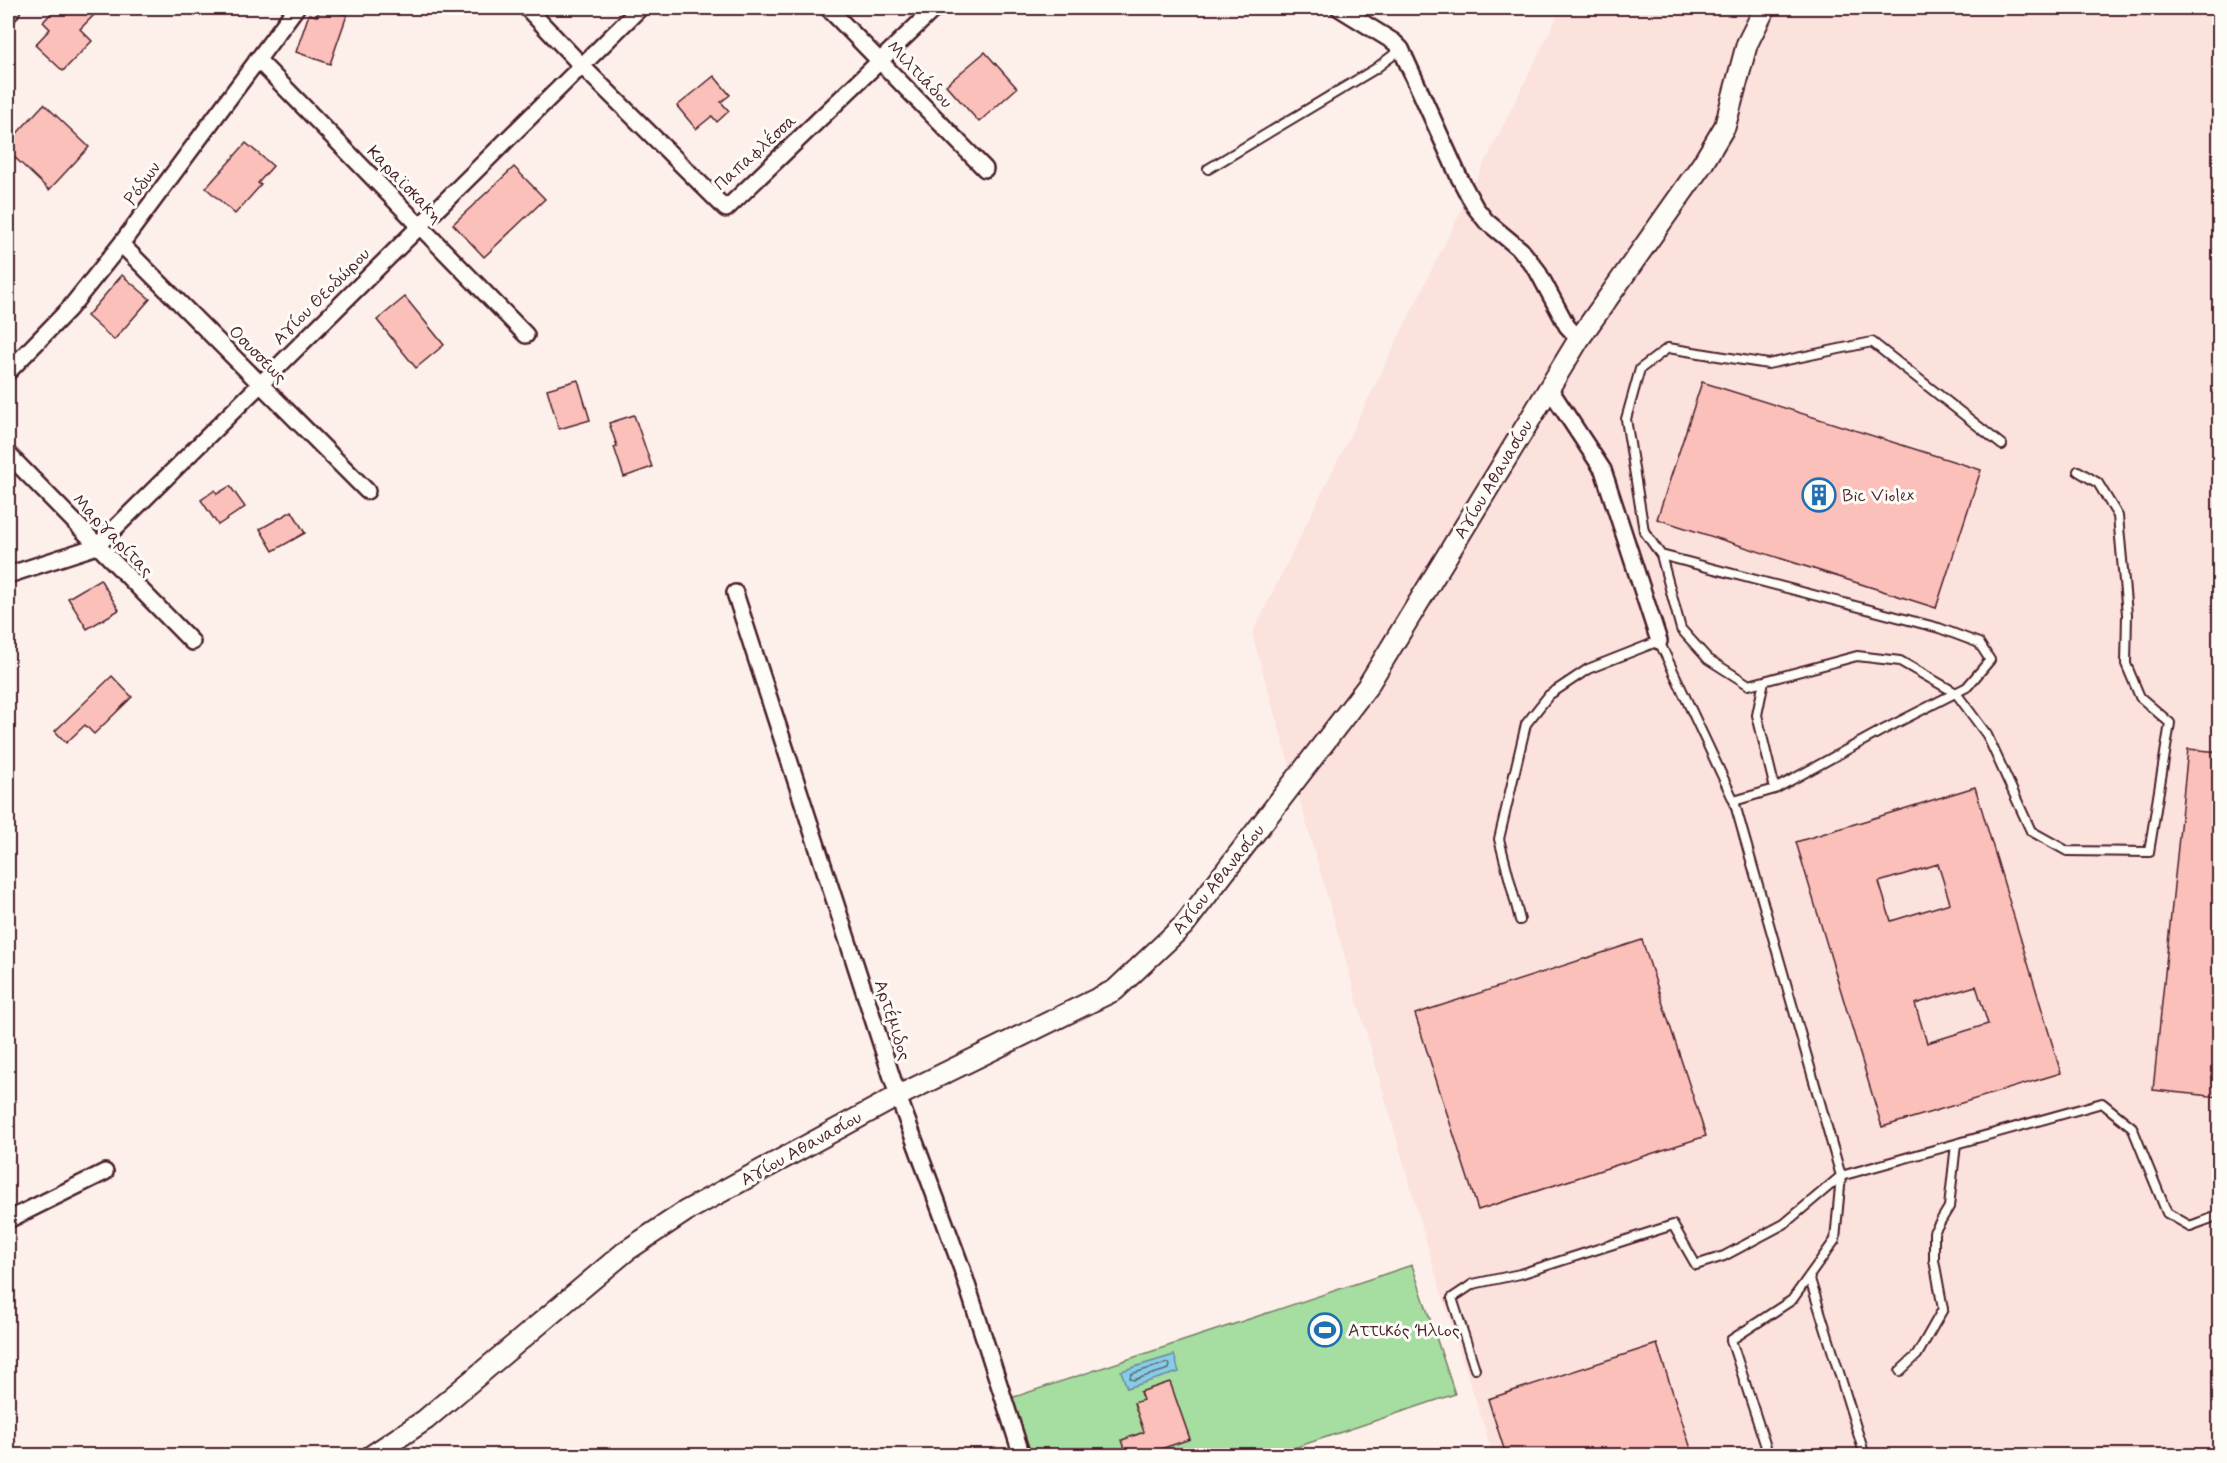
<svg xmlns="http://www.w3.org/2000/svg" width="2227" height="1463" viewBox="0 0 2227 1463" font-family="Mynerve,sans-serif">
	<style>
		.built { fill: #fce2dc }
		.green { fill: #a6dda0; stroke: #787e66; stroke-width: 1.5 }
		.water { fill: #86cee7; stroke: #6e889c; stroke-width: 1.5 }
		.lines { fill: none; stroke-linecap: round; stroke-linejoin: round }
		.shore { stroke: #626576; stroke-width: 1.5 }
		.building { fill: #fbc0b9; stroke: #4a1f2b; stroke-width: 1.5; fill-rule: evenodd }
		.service-casing { stroke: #4a1f2b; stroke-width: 12 }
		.minor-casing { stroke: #4a1f2b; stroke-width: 20 }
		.tertiary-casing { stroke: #4a1f2b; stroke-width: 24 }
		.service { stroke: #fdfcf7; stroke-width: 8 }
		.minor { stroke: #fdfcf7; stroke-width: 15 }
		.tertiary { stroke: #fdfcf7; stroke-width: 20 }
		.labels { text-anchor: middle; stroke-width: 6; stroke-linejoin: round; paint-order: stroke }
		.street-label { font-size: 18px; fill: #4a1f2b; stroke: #fdfcf7 }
		.poi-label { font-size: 18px; fill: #4a1f2b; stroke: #fdfcf7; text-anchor: start }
	</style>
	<rect width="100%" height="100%" fill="#fdf0eb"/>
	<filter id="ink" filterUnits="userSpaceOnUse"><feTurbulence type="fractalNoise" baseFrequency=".0167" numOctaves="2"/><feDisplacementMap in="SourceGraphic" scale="12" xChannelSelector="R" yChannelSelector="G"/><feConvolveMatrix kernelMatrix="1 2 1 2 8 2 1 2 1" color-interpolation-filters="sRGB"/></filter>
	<g filter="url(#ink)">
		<path class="built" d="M1561 8H2219V1455H1493L1438 1283 1252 634Z"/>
		<path class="green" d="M1412 1265 1455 1394 1270 1456 1027 1455 1008 1399Z"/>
		<path class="water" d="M1174 1355 1179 1372 1127 1388 1121 1371Z"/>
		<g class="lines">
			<path class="shore" d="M1167 1363 1170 1365 1169 1369 1133 1380 1130 1378 1131 1374Z"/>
		</g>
		<path class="building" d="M56 8H101L80 29 92 41 63 71 35 45 50 29 43 22Z
			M320 8 347 15 330 64 296 52 309 14 317 16Z
			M985 52 1017 88 979 122 946 85Z
			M714 76 730 95 721 102 729 111 717 122 712 116 696 129 677 106Z
			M44 104 89 147 49 190 8 151V143Z
			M246 143 273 166 258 183 261 185 235 214 206 188Z
			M514 167 545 199 484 257 453 224Z
			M122 275 150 299 114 340 87 316Z
			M405 297 444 345 416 368 377 320Z
			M578 380 590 420 559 429 547 389Z
			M1702 382 1981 470 1936 608 1657 519Z
			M634 415 652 467 624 477 614 447 617 446 609 423Z
			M230 486 245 507 218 525 201 500 215 490 217 494Z
			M292 511 305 533 273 551 260 529Z
			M100 579 119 610 87 629 68 598Z
			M112 676 132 697 94 734 85 725 66 743 55 731Z
			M2188 749 2220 752V1097L2153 1090Z
			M1975 787 2061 1073 1882 1127 1796 842ZM1938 864 1950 903 1891 921 1879 882ZM1976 986 1988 1024 1927 1043 1915 1004Z
			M1642 940 1706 1136 1478 1210 1415 1014Z
			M1657 1344 1693 1455H1506L1488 1399Z
			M1170 1382 1190 1439 1143 1455H1127L1122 1440 1144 1432 1134 1403 1143 1400 1140 1392Z"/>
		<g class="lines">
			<defs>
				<path id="service" d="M1208 169 1375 69 1401 49
					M1661 555 1681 629 1708 659 1749 685 1764 681
					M1775 789 1757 715 1764 681 1857 656 1900 661 1956 693 1987 735 2031 831 2067 851 2149 852 2170 723 2140 697 2126 664 2127 614 2118 516 2098 483 2078 471
					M1734 801 1775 789 1879 732 1967 687 1990 660 1979 643 1939 628 1661 555 1644 531 1626 419 1640 369 1668 348 1768 364 1872 342 2002 445
					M1520 920 1499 839 1526 724 1549 695 1588 669 1659 641 1734 801 1841 1176 1835 1240 1792 1300 1731 1340 1769 1456
					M1809 1276 1865 1456
					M1475 1369 1452 1298 1473 1284 1520 1274 1673 1225 1696 1265 1724 1256 1784 1224 1841 1176 2102 1103 2132 1127 2167 1213 2190 1226 2220 1215
					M1900 1371 1917 1355 1943 1309 1934 1260V1232L1949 1207 1956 1144"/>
				<path id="minor" d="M527 8 581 65 726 209 935 8
					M828 8 985 169
					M1339 8 1394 42 1401 49 1459 177 1475 207 1486 221 1521 250 1537 270 1567 326 1579 339
					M257 59 526 335
					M121 244 367 491
					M8 372 69 309 121 244 296 8
					M1549 388 1603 470 1659 641
					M8 454 192 642
					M8 575 97 546 640 8
					M735 593 898 1096 962 1269 1022 1456
					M8 1220 105 1172"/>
				<path id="tertiary" d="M8 12 10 8
					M371 1456 425 1420 626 1251 686 1211 898 1096 1115 990 1184 925 1367 687 1579 339 1703 163 1725 126 1747 44 1765 8"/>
			</defs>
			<use href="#service" class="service-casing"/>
			<use href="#minor" class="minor-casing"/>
			<use href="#tertiary" class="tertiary-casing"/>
			<use href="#service" class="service"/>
			<use href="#minor" class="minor"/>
			<use href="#tertiary" class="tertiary"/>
		</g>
	</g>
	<defs>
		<symbol id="building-ring" viewBox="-11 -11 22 22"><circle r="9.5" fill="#fdfcf7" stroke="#1f6fb2" stroke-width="1.5"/><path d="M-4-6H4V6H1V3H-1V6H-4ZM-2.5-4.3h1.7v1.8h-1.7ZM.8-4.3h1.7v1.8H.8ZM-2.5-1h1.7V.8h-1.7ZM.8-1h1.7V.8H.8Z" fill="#1f6fb2"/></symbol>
		<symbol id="stadium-ring" viewBox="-11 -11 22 22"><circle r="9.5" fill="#fdfcf7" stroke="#1f6fb2" stroke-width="1.5"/><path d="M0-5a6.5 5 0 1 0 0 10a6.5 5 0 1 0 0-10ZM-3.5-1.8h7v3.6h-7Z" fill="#1f6fb2"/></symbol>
	</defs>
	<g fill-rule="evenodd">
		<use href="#building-ring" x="1800" y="476" width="38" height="38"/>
		<use href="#stadium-ring" x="1306" y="1311" width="38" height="38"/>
	</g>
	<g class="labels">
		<g class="street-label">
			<text transform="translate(920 74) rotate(46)" y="6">Μιλτιάδου</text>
			<text transform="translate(755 152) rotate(-42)" y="6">Παπαφλέσσα</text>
			<text transform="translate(142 183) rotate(-54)" y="6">Ρόδων</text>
			<text transform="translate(405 184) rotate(46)" y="6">Καραϊσκακη</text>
			<text transform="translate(321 296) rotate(-45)" y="6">Αγίου Θεοδώρου</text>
			<text transform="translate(258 354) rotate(45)" y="6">Οσυσσεως</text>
			<text transform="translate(1493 479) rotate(-59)" y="6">Αγίου Αθανασίου</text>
			<text transform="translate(113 535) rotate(46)" y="6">Μαργαρίτας</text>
			<text transform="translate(1218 879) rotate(-51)" y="6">Αγίου Αθανασίου</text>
			<text transform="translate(893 1020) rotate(72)" y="6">Αρτέμιδος</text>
			<text transform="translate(801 1148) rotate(-29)" y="6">Αγίου Αθανασίου</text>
		</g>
		<g class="poi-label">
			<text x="1842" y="501">Bic Violex</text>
			<text x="1348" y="1336">Αττικός Ήλιος</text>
		</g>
	</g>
	<rect width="2227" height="1463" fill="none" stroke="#fdfcf7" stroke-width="30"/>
	<rect x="15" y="15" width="2197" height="1433" fill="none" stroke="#4a1f2b" stroke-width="2" filter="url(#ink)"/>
</svg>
